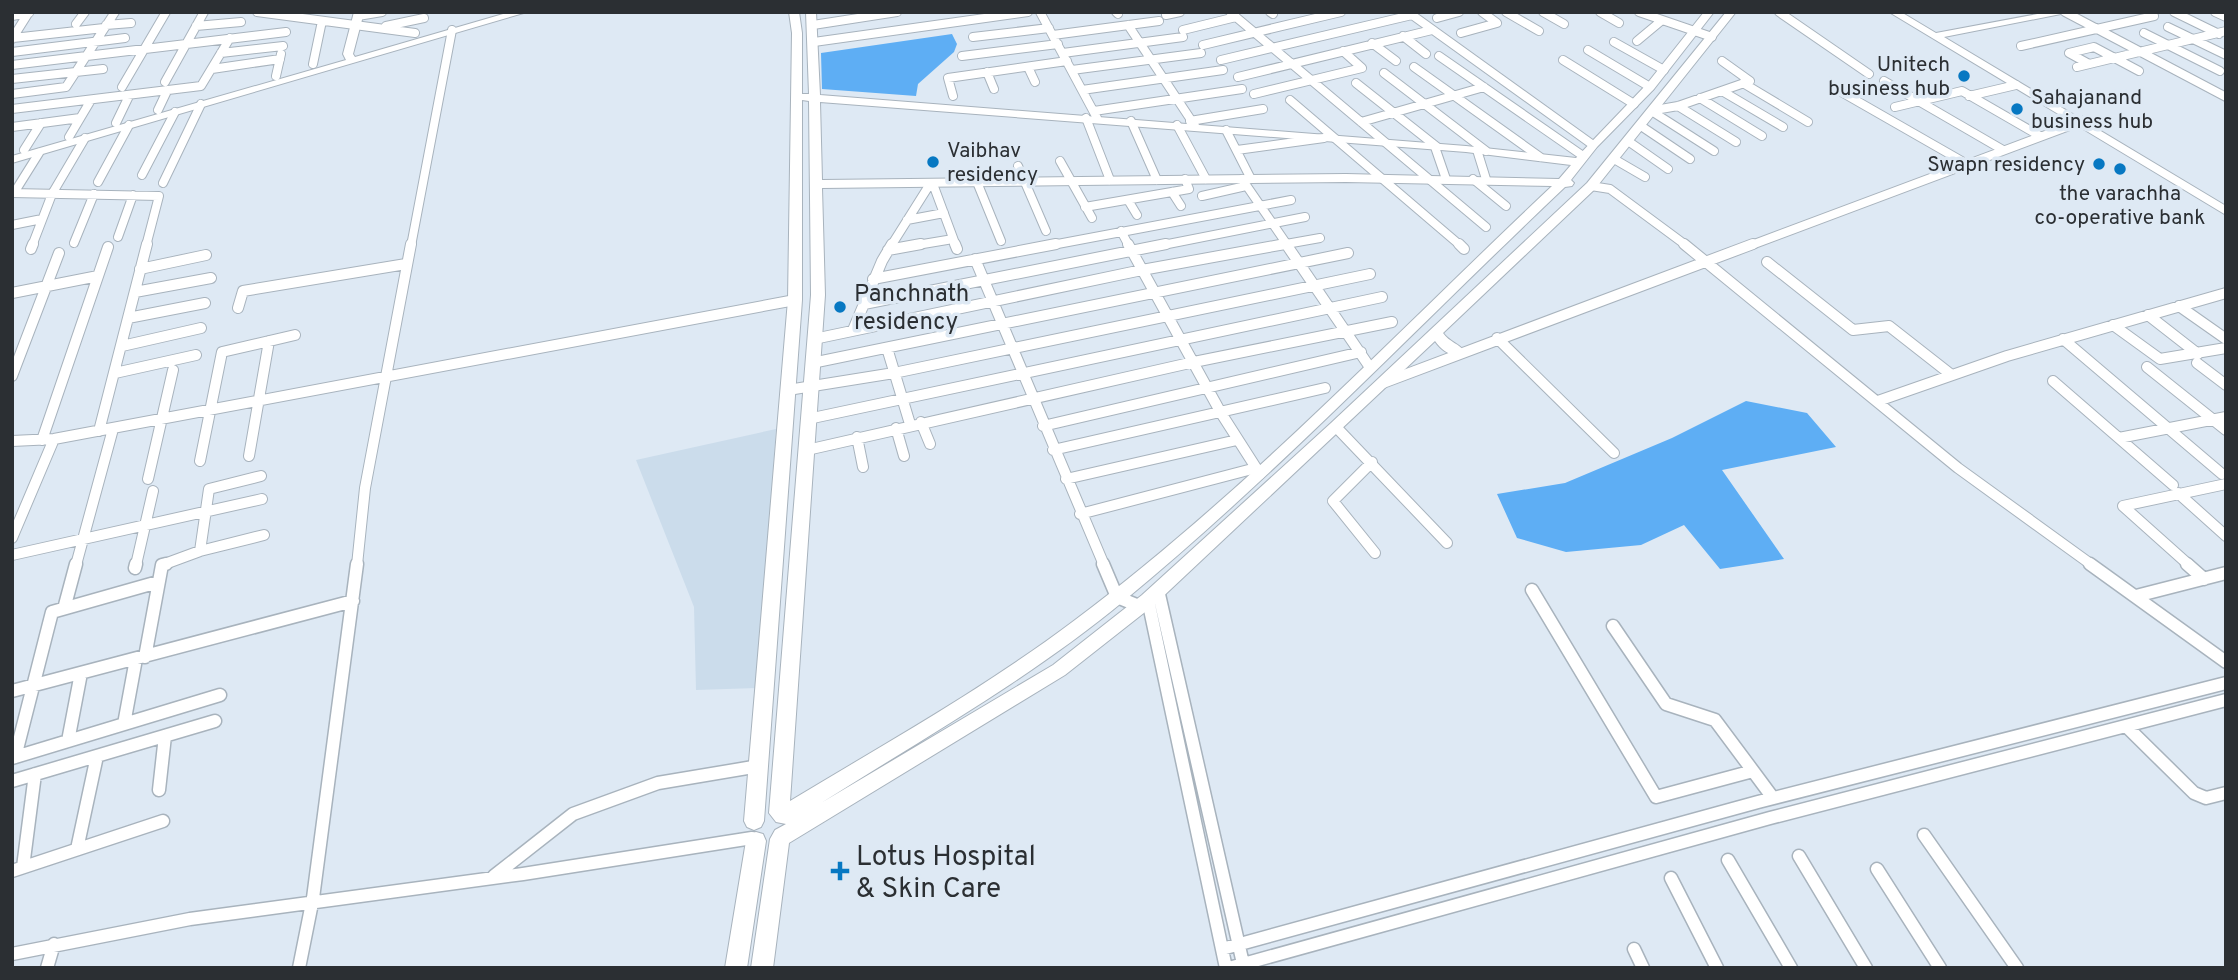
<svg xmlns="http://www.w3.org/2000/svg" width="2238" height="980" viewBox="0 0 2238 980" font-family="Overpass,sans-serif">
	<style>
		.built { fill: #cbdceb }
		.forest { fill: #5eaef4 }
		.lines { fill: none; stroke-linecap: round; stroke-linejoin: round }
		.street-far2-casing { stroke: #a8b3bd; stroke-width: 10 }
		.street-far1-casing { stroke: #a8b3bd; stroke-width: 12 }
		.street-casing { stroke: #a8b3bd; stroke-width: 15 }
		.secondary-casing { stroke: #a8b3bd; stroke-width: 2 }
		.street-far2 { stroke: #fff; stroke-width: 8 }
		.street-far1 { stroke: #fff; stroke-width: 10 }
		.street { stroke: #fff; stroke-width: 12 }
		.secondary { fill: #fff; fill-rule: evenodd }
		.poi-dot { fill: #0778c2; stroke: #dee9f4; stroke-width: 2.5 }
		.labels { text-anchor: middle; stroke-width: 7; stroke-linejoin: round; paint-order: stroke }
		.far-poi-label { font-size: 21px; fill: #2b2f33; stroke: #dee9f4; text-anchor: end }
		.poi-label { font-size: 24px; fill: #2b2f33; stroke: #dee9f4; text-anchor: start }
		.near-poi-label { font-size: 28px; fill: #2b2f33; stroke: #dee9f4; text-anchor: start }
	</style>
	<rect width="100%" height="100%" fill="#dee9f4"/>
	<path class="built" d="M776 429 757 688 696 690 694 607 636 460Z"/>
	<path class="forest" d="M952 34 957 44 954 52 918 84 916 96 822 89 821 53Z
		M1746 401 1807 413 1836 447 1722 470 1784 559 1720 569 1684 525 1641 545 1566 552 1517 538 1497 494 1565 483 1672 438Z"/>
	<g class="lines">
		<defs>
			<path id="street-far2" d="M257 12 415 33
				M1040 12 1097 118
				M1116 12 1118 14
				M1230 12 1486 227
				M1270 12 1273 14
				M1408 12 1593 145
				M1506 12 1539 31
				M1543 12 1564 24
				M1600 12 1619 23
				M1639 12 1712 37
				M1779 12 1869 74
				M2065 12 2226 97
				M2174 12 2219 34
				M2215 12 2226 17
				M1166 15 1180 12
				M12 16 29 13
				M358 16 382 12
				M1437 18 1459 12
				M76 24 85 12
				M106 25 131 23
				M813 25 897 12
				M1128 25 1195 126
				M196 26 241 22
				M386 26 424 18
				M2168 27 2226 55
				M1183 30 1236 17
				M1461 33 1497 23 1482 12
				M2144 33 2220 71
				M1053 35 1159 21
				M1403 36 1426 54
				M973 37 1049 28
				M13 38 104 28
				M12 39 29 12
				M1637 41 1661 21
				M814 42 1028 12
				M1614 42 1664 70
				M1372 43 1396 61
				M1203 45 1341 12
				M2021 46 2154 16
				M1588 50 1650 87
				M12 52 125 38
				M221 53 283 46
				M1063 53 1183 37
				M962 56 1058 44
				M1439 56 1583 156
				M1221 60 1412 15
				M1563 60 1634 104
				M313 64 322 21
				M2089 64 2069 53 2094 47 2139 71
				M12 65 286 32
				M1028 67 1035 82
				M1414 67 1540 157
				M2077 67 2226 31
				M212 69 280 59
				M1072 70 1201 53
				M987 72 994 89
				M1384 73 1486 151
				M276 76 281 54
				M1238 77 1432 30
				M12 79 103 69
				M1884 81 2003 150
				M165 82 204 12
				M1356 83 1437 147
				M1743 83 1808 122
				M122 87 166 12
				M1836 89 1967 164
				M1082 90 1223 70
				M1722 91 1783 127
				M12 94 66 87 115 12
				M1254 94 1362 68 1343 51
				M953 96 948 78 1067 61
				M1969 96 2016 85
				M1700 98 1762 136
				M1290 100 1461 246
				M1678 106 1736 142
				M1895 107 1962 91 2040 136
				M12 109 201 86 230 38
				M158 110 167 91
				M1655 110 1678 106 1750 81 1722 61
				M1094 111 1242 89
				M1653 112 1714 151
				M1086 118 1110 180
				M1131 121 1157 180
				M1190 121 1263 109
				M1361 122 1484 87
				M116 123 129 96
				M1177 125 1206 179
				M1641 126 1690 159
				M12 127 80 118
				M1226 130 1251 179
				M69 137 91 100
				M1628 141 1668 169
				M1435 147 1446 179
				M24 150 41 123
				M1237 150 1324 138
				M1477 150 1486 179
				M1614 159 1645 177
				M1060 161 1092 218
				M1018 166 1046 231
				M142 175 175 112
				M1242 179 1288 246
				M1473 179 1506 206
				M98 182 129 125
				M977 182 1001 241
				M163 183 201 104
				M933 184 956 246
				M1591 186 1610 189 1687 246
				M1172 192 1181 206
				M12 193 159 196 146 246
				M14 193 39 153
				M1202 196 1246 186
				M1128 200 1137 215
				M1085 207 1189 189 1185 179
				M907 220 944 213
				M12 225 42 219
				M1121 231 1129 246
				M118 237 133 195
				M74 243 94 194
				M32 246 52 194 85 138
				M411 246 452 30
				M891 246 930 184
				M911 246 953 239
				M1047 246 1291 200
				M1158 246 1305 217
				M1275 246 1320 238
				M1749 246 2088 119"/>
			<path id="street-far1" d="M955 244 957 249
				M1128 244 1221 413 1260 474
				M1286 244 1369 366
				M1459 244 1464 249
				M1684 244 1958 468 2092 565
				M31 249 33 244
				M888 250 921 244
				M975 259 1104 565
				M1767 262 1853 330 1889 326 1949 373
				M140 269 206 255
				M873 279 1056 244
				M135 292 211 278
				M12 293 98 276
				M864 304 1166 244
				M2179 306 2226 339
				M238 308 243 291 406 264
				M2148 315 2198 354
				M128 318 205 303
				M2113 325 2160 359 2226 348
				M853 330 882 261 892 244
				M1497 338 1614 453
				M814 339 1142 270 1285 244
				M2063 339 2222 474
				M122 346 201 328
				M887 348 910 424
				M812 363 1348 253
				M2197 363 2226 385
				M2147 367 2226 430
				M115 373 196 355
				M12 376 59 253
				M2053 381 2173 485
				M1383 383 1753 244
				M788 390 894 373 1370 274
				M1878 401 2007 356 2226 293
				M808 419 1382 297
				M921 422 930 444
				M1043 426 1361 352
				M1336 427 1447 543
				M896 428 904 456
				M99 431 147 244
				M857 437 863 467
				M2119 438 2226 417
				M42 440 108 247
				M12 441 54 439 795 300
				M807 450 1194 362 1392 322
				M1053 450 1325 388
				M249 456 269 341
				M200 461 222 352 295 335
				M1372 462 1333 501 1375 553
				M148 479 173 370
				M1066 479 1237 440
				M2178 493 2226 536
				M1080 514 1256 468
				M12 538 54 439
				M200 551 209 489 261 476
				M12 555 262 499
				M76 565 113 429
				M136 565 153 491
				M162 565 200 551 264 535
				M357 565 365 488 411 244
				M2189 565 2123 506 2226 484"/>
			<path id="street" d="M1103 564 1117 597 1139 606
				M2090 564 2226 662
				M2187 564 2204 579
				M135 568 136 564
				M1158 590 1244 968
				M1532 590 1656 797 1753 771 1773 798
				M2136 596 2226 573
				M1148 600 1226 968
				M65 605 76 564
				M1613 626 1666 704 1715 720 1753 771
				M145 657 162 565 166 564
				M12 691 353 601
				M124 724 136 659
				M2126 726 2194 793 2206 798 2226 793
				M68 741 81 673
				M15 757 52 612 158 582
				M12 758 220 695
				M12 781 215 721
				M159 790 165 736
				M1924 835 2017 968
				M77 849 97 756
				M1799 856 1866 968
				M1728 860 1791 968
				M23 867 35 774
				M1877 869 1940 968
				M12 871 163 821
				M494 876 573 814 658 783 759 766
				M1671 878 1717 968
				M1222 949 1758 802 2226 683
				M1634 949 1643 968
				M12 954 190 919 523 874 752 838
				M47 968 54 944
				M299 968 313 898 357 564
				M1229 968 1770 818 2226 700"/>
			<path id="secondary" d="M354 12H364L353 54 355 57 510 12H527L12 163V156L346 60 343 54Z
				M789 12H799L802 33V94H809L806 12H816L820 95 1466 146 1576 158 1646 85 1704 12H1714L1654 89 1597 147 1571 180 1574 183 1572 186 1565 187C1419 325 1280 472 1125 600 1031 678 924 738 821 803L1053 665 1142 595 1331 423 1587 183 1726 12H1736L1595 189 1443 333C1449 342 1460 344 1465 352L1463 355C1452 358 1441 350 1435 341L1154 605 1065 675 789 843 773 968H751L770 839 775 830 786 824 776 822 769 813 811 295 809 101 802 100V300L764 821 761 827 754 830 747 827 744 821 788 300 792 33ZM820 102 1466 152 1571 165 1559 179 1346 174 822 180ZM1346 182 1552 186C1397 332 1245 493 1075 620 985 688 886 743 790 801L825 295 822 188Z
				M1889 12H1901L1936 33 2048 12H2071L1944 37 2226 206V215Z
				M756 832 763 834 766 841 747 968H725L746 841 749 834Z"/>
		</defs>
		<use href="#street-far2" class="street-far2-casing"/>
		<use href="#street-far1" class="street-far1-casing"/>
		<use href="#street" class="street-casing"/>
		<use href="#secondary" class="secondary-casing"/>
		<use href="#street-far2" class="street-far2"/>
		<use href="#street-far1" class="street-far1"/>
		<use href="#street" class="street"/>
		<use href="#secondary" class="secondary"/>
	</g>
	<g class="poi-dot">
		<circle cx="1964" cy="76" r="7"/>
		<circle cx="2017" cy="109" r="7"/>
		<circle cx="933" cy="162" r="7"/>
		<circle cx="2099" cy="164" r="7"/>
		<circle cx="2120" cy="169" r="7"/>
		<circle cx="840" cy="307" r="7"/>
		<path d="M836.5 860.5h7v7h7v7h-7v7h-7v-7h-7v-7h7z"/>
	</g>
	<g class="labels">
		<g class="far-poi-label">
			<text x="1950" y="71">Unitech<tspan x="1950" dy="24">business hub</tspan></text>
			<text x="2031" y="104" text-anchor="start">Sahajanand<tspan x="2031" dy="24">business hub</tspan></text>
			<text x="947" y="157" text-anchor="start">Vaibhav<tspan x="947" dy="24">residency</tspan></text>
			<text x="2085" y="171">Swapn residency</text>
			<text x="2120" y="200" text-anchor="middle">the varachha<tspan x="2120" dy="24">co-operative bank</tspan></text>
		</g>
		<g class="poi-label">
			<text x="854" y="301">Panchnath<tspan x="854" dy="28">residency</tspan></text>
		</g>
		<g class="near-poi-label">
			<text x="856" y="865">Lotus Hospital<tspan x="856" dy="32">&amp; Skin Care</tspan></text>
		</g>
	</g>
	<rect width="2238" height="980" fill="none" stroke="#2b2f33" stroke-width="28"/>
</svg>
